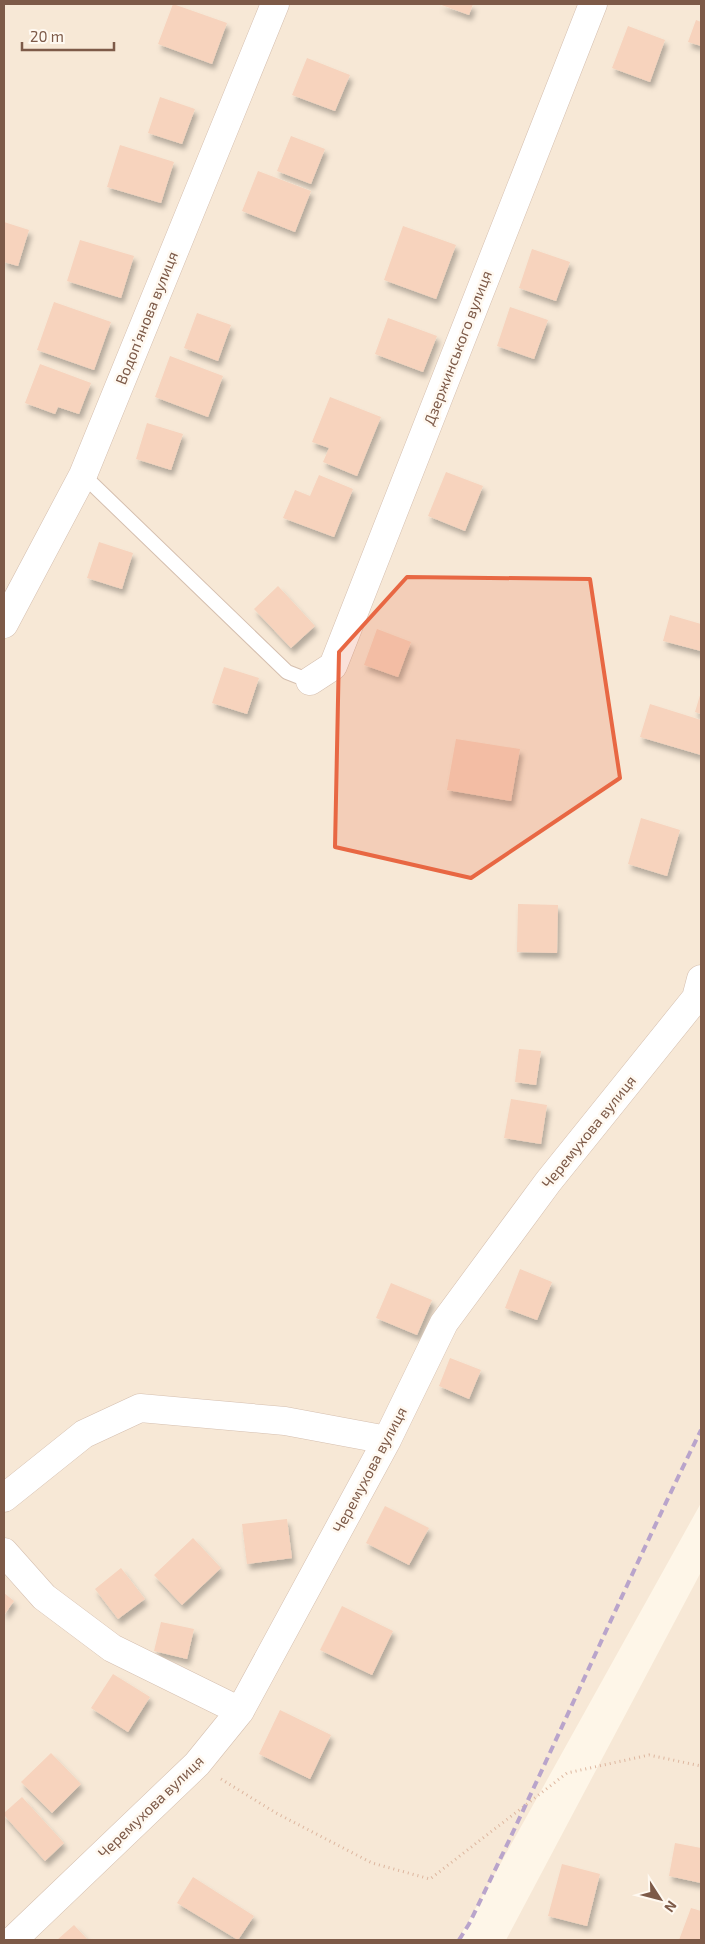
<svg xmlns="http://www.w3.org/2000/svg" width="705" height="1944" viewBox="0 0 705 1944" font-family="'Exo 2',sans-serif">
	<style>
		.residential { fill: #f7e8d6 }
		.building { fill: #f7d3bd; filter: url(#shadow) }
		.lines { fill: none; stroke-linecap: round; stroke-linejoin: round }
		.service-casing { stroke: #d5bfaf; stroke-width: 16 }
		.minor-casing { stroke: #d5bfaf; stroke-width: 29 }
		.path { stroke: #ddb69f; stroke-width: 3; stroke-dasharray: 1 4; stroke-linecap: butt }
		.service { stroke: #fff; stroke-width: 14 }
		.minor { stroke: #fff; stroke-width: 28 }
		.rail { stroke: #b9a4cb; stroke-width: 4; stroke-dasharray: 8 5; stroke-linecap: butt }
		.marked { fill: #e86743; fill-opacity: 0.2; stroke: #e86743; stroke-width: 4; stroke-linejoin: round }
		.labels { text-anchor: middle; stroke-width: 5; stroke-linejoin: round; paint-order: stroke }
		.street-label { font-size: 15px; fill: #7d5a48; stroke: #fff9f1 }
	</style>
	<defs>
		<filter id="shadow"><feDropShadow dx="3" dy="5.5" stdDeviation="2.5" flood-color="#0004"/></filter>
	</defs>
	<rect width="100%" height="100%" fill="#fef6e8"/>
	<path class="residential" d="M4 4H701V1503L458 1940H4Z
		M701 1572V1940H506Z"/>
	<path class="building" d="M173 4 227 23 212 64 158 44Z
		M439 4H473L469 15Z
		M696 20 701 22V46L688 42Z
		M628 26 665 40 650 82 612 68Z
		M307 58 350 75 335 111 292 95Z
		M160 97 195 109 182 144 148 133Z
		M291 136 325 149 311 184 277 171Z
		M120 145 174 162 161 203 107 187Z
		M258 171 311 191 295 232 242 211Z
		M4 222 29 230 18 266 4 262Z
		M403 226 456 245 436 299 384 280Z
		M80 240 134 256 121 298 67 281Z
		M532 249 570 262 556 301 519 288Z
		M54 302 111 322 94 370 37 350Z
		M510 307 548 320 534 359 497 346Z
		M197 313 231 325 218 361 184 348Z
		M388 318 437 336 423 372 375 354Z
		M170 356 223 376 208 417 155 397Z
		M40 364 91 383 79 414 58 407 55 414 25 403Z
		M330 397 381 417 357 476 323 462 329 448 312 442Z
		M147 423 183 434 171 470 136 459Z
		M446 472 483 486 465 531 428 516Z
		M319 475 353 489 334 537 283 518 295 490 310 496Z
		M99 542 133 553 122 589 87 578Z
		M278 586 315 626 291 648 254 609Z
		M670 615 701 624V651L663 641Z
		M377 629 411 642 398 677 364 665Z
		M224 667 259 678 247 714 212 703Z
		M701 692V714L695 712Z
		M650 704 701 720V755L640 737Z
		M456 739 520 749 511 801 447 790Z
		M641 818 680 830 667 876 628 864Z
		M518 904 558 905 557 953 517 952Z
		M519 1049 541 1051 536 1085 515 1082Z
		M511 1099 547 1105 541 1144 504 1138Z
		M520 1269 552 1282 537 1320 505 1308Z
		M391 1283 432 1300 417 1335 376 1318Z
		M450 1358 481 1370 469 1399 439 1386Z
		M385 1506 429 1528 409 1565 366 1543Z
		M287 1519 292 1558 247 1564 242 1524Z
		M193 1538 221 1568 182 1605 154 1575Z
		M121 1568 145 1599 118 1619 95 1589Z
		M4 1593 14 1601 4 1615Z
		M342 1606 393 1631 372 1675 320 1650Z
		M161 1622 194 1629 187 1659 154 1651Z
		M113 1674 150 1697 128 1732 91 1708Z
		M280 1710 331 1735 310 1779 259 1754Z
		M51 1753 81 1784 52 1813 21 1782Z
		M22 1797 64 1843 45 1861 4 1815V1813Z
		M675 1843 701 1848V1883L669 1876Z
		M562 1864 600 1874 587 1926 548 1916Z
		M193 1877 254 1916 238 1940 177 1903Z
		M691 1908 701 1911V1940H679Z
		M74 1925 88 1940H57Z"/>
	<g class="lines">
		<defs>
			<path id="service" d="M83 475 287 672 310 681"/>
			<path id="minor" d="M4 624 83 475 275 4
				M310 681 333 666 593 4
				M4 1498 84 1434 140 1408 285 1421 387 1440
				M4 1552 44 1597 112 1648 240 1711
				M13 1940 197 1764 240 1711 387 1440 444 1323 548 1182 696 998 701 979"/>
		</defs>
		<use href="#service" class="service-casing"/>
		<use href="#minor" class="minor-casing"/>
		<path class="path" d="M221 1779 276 1813 372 1863 430 1879 567 1773 649 1755 701 1766"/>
		<use href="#service" class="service"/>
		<use href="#minor" class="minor"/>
		<path class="rail" d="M459 1940 469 1924C549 1760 621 1593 701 1430"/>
	</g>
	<path class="marked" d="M407 577 590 579 620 778 471 878 335 847 339 652Z"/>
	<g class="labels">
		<g class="street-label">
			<text transform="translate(147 318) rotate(-68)" y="5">Водоп’янова вулиця</text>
			<text transform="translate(458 348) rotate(-69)" y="5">Дзержинського вулиця</text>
			<text transform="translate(589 1132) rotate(-51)" y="5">Черемухова вулиця</text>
			<text transform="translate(370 1470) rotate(-62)" y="5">Черемухова вулиця</text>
			<text transform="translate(151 1807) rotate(-44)" y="5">Черемухова вулиця</text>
		</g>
	</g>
	<rect width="705" height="1944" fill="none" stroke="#7d5a48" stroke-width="10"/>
	<g transform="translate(660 1899) rotate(126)" stroke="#fff9f1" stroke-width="4" paint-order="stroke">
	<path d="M0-4L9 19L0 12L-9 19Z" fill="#7d5a48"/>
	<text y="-8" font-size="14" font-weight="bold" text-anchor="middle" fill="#7d5a48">N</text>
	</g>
	<path d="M22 42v8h92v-8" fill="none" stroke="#7d5a48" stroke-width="2.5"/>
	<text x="30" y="42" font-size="15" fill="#7d5a48" stroke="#fff9f1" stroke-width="4" paint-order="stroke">20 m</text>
</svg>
